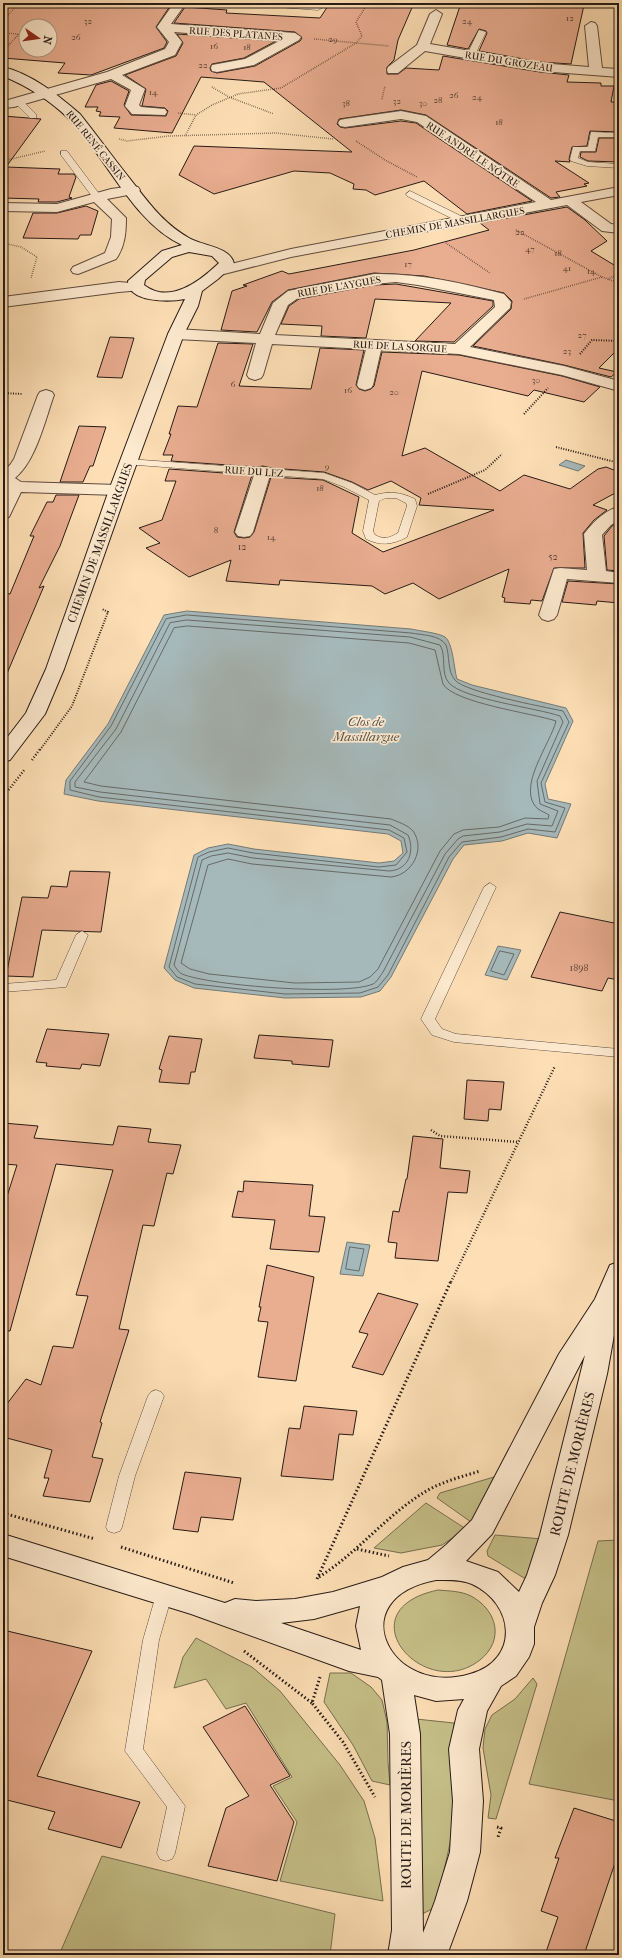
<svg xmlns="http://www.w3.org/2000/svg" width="622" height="1958" viewBox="0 0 622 1958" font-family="'IM FELL French Canon',serif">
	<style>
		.green { fill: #c6c089; stroke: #766e50 }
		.water { fill: #a6b9ba; stroke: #737a78 }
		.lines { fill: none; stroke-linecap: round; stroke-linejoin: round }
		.shore { stroke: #666a68; stroke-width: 1 }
		.building { fill: #e9ad90; stroke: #271b16; fill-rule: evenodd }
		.lane-casing { stroke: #5d4c3e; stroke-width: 1 }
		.street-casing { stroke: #5d4c3e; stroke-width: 2 }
		.secondary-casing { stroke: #271b16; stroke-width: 2 }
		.path-far3 { stroke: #271b16; stroke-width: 1.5; stroke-dasharray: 0.5 1.5; stroke-linecap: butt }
		.path-far2 { stroke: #271b16; stroke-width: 2; stroke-dasharray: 1 1.5; stroke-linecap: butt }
		.path-far1 { stroke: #271b16; stroke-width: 2.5; stroke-dasharray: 1 2; stroke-linecap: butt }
		.path { stroke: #271b16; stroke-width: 3; stroke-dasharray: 1.5 2.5; stroke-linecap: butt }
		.lane { fill: #feeacf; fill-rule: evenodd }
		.street { fill: #feeacf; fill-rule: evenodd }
		.secondary { fill: #feeacf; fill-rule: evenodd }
		.labels { text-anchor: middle; stroke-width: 3.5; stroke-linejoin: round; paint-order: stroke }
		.far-number-label { font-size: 9px; fill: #584034 }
		.far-street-label { font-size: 10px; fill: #271b16; stroke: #feeacf }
		.number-label { font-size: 10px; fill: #584034 }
		.street-label { font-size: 12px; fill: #271b16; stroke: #feeacf }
		.water-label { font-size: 13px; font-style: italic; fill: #53524f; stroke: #feeacf }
		.near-street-label { font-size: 14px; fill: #271b16; stroke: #feeacf }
	</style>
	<rect width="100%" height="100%" fill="#fedfb5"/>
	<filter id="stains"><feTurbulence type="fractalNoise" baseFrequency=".005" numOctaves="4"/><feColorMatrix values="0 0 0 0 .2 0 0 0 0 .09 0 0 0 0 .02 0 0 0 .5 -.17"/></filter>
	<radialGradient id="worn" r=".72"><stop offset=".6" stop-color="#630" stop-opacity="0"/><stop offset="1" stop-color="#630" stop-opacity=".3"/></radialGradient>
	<path class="green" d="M494 1477 475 1518 471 1522 437 1498 440 1493Z
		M426 1503 466 1529 442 1545 401 1553 374 1548Z
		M495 1535 542 1539 532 1576 524 1578 488 1556 487 1551Z
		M619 1540V1801L529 1784 598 1541Z
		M438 1590C449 1591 461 1591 471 1596 497 1610 505 1640 480 1660 424 1704 343 1610 438 1590Z
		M196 1638 252 1667 280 1691 340 1765 364 1801 375 1838 383 1901 280 1881 297 1822 273 1786 292 1777 246 1703 226 1709 206 1679 174 1688 183 1657Z
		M330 1673H351L371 1687 382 1700 387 1722 388 1762 390 1785 372 1781 353 1745 324 1702Z
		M533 1678 537 1684 496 1819 488 1818 491 1795 483 1748 485 1729 492 1715 515 1699Z
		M416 1719 454 1723 458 1807 436 1907 422 1914Z
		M102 1856 335 1914 330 1955H59Z"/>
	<path class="water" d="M566 460 585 466 578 471 559 465Z
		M187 611 411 629C420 631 439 633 445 637 453 643 454 669 457 679L472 685 566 708 573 721 545 784 548 799 571 804 557 838 528 833 502 841 464 845 453 859 391 977 380 991 361 997 285 998 194 988 175 980 164 968 194 855 208 848 228 844 254 849 379 863 394 861 403 853 401 841 388 834 98 801 64 794 66 780 108 724 164 615Z
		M498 946 521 950 507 980 485 975Z
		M347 1242 370 1245 363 1276 340 1274Z"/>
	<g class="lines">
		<path class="shore" d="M187 615 411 633C422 635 440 635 446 645 450 656 447 671 455 680 464 692 544 707 563 711L569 722 541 783 545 802 565 808 555 832 528 829 501 837 462 842 449 857 388 975 378 987 360 993 285 994 195 984 177 977 169 967 198 857 209 852 228 848 253 853 379 867 396 865 407 852 404 838 389 830 99 797 70 790V781L111 726 166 619Z
			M187 620 410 637 440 645C447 656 440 673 449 683 463 699 537 708 560 716L563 722 537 781 540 804 558 811 552 826 527 824 500 832 463 836 458 839 445 854 383 972C380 976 377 982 373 984 346 996 211 986 182 974 178 972 176 968 174 965L202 860 211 856 228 853 253 858 389 871C409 870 415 851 408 835L390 825 100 792 75 787V782L116 729 170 623Z
			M188 626 409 643 435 650 443 684C454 703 532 713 556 721 551 743 515 789 538 809 541 811 546 813 549 815L548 819 525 818 499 827 463 830 454 834 440 851 378 969 370 977 359 982 295 983 209 974 190 969 181 963 208 865 228 859 252 864 391 877C412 875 426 849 413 831 408 825 398 822 391 819L101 786 84 782 121 732 174 628Z
			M500 951 514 954 504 975 491 971Z
			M350 1247 364 1249 359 1271 346 1269Z"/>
	</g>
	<path class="building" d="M3 3H152L151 5 170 6 156 27 167 42 164 48 91 75 58 73 65 63 3 58ZM26 26H50V50H26Z
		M330 3H414L398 40 394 60 387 67V74H398L406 68 439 70 443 56 540 72 569 75 567 82 601 83V86H614L611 102H619V132L590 131 587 146 572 147 569 159 570 162 555 161 589 183 584 184 587 186 556 192 560 197 551 198 426 115 401 110 339 119 337 124 340 127 345 128 401 121 416 123 532 201 467 214 424 181 375 195 366 190 353 189 354 184 330 173 294 171 214 194 179 175 194 146 352 152 264 82 201 77 172 133 114 128 120 117 99 116 101 112 96 111 98 107H85L96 85 111 81 129 91 124 105 131 115 166 116 168 111 165 108 142 106 146 89 125 75 176 56 183 43 177 34 276 41 244 58 212 64 210 68 211 71 217 73 255 66 300 41 302 38 295 32 174 23 185 7 227 10 226 13 320 18Z
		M461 3H572V5H584L571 64 540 62 479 51 487 33 486 31 479 29 468 49 447 45Z
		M3 116 41 119 6 167 60 169 58 174H74L76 177 69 197 72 198 57 202H38L39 199 3 198Z
		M599 138H619V162L588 161 580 157 581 152H596Z
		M86 206 98 211 91 235H80L78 239 23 238 33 213H57Z
		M567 207 585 220 607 241 591 251 619 268V348L599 368 617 372 611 377 564 365 473 346 511 309 512 301 504 293 424 276 374 273 288 290 272 302 257 332 221 330 232 291 247 286 243 285 282 271 289 274 414 250 489 230 480 223Z
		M396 284 493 301V306L454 342 415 341 451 303 375 299 366 338 321 336 322 326 281 324 289 306 299 299 374 285Z
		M110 337 134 338 122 378 97 377Z
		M218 343 253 344 239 386 311 389 320 348 364 350 356 385 359 389 365 391 371 389 374 386 382 352 459 355 562 376 600 387 584 402 534 390 528 396 422 371 402 456 425 448 500 491 524 475 570 489 598 469 606 467 619 472V491L593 505 607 510 594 520 583 533 585 568H554L542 601 531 600 530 604 504 602 505 598 502 597 509 569 439 599 413 583 385 594 372 586 280 580 279 585 226 581 231 560 189 577 146 548 160 543 139 528 162 520 176 481H165L169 469 252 475 234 532 237 537 244 538 250 537 254 532 271 477 323 480 359 497 352 533 383 552 494 510 419 505 421 498 391 481 368 490 352 482 324 472 271 468 263 466 257 467 171 461 173 455H163L171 434H169L178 406 197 407Z
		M79 426 106 427 93 466H90L83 482H60Z
		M56 495H79L60 546 39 588 44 586 3 683V593L10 594 34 536H30L47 502H53Z
		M619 522V571L607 570 604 536 612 526Z
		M568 581 619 584V603L597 601 596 605 562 602Z
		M70 871 110 872 101 932 42 930 33 977 6 976 22 897 48 898 51 886 67 887Z
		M560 912 619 924V980L608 978 602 991 531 977Z
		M47 1029 109 1034 100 1066 82 1064 80 1069 46 1066 47 1063 36 1062Z
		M259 1035 333 1040 329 1067 292 1064V1061L254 1058Z
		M169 1036 202 1039 195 1072H191L189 1084 159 1082 162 1070 159 1069Z
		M467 1080 504 1082 501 1110 489 1109 488 1121 464 1119Z
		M3 1123 38 1126 34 1138 113 1145 118 1126 151 1129 148 1142 181 1145 173 1174 167 1173 154 1226 143 1225 119 1329 129 1330 100 1422 102 1423 92 1457 103 1459 90 1502 43 1496 49 1478H44L52 1450 3 1437V1409L26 1379 41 1385 53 1346 73 1348 88 1296 76 1295 113 1170 56 1164 10 1331 3 1330V1209L17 1165 3 1164Z
		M413 1136 443 1139 440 1168 470 1171 467 1193 448 1192 438 1261 395 1258 397 1243 388 1242 393 1211 399 1212 406 1179H407Z
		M244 1181 313 1185 309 1216 325 1217 319 1252 270 1249 275 1220 232 1217 238 1191 243 1192Z
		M267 1265 314 1277 296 1381 258 1377 268 1322 258 1321 261 1307H259Z
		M378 1293 418 1304 383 1375 352 1367 368 1334 359 1332Z
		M304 1406 357 1411 353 1435 339 1434 333 1480 281 1476 289 1428 300 1429Z
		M185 1472 241 1478 233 1520 201 1517 198 1532 173 1529Z
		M3 1630 92 1651 37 1776 140 1802 121 1848 48 1829 55 1812 3 1799Z
		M245 1706 290 1776 270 1785 294 1822 277 1881 208 1866 226 1808 249 1796 203 1727Z
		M574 1808 619 1822V1851L584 1955H545L558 1917 541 1911 559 1858H555Z"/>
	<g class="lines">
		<defs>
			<path id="lane" d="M247 3 318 6 322 8 318 10 251 5Z
				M479 30 486 32 474 57H468L467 55Z
				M15 99H21L36 114V118H30L15 103Z
				M591 132 619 133V137H598L595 151H580L578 158 588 162 619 164V168L587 166 571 161 570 159 573 147H588Z
				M61 151H67L100 195V199H94L61 155Z
				M410 191 467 219 468 221 464 224 461 223 407 196 406 194Z
				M128 459 324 473 352 483 375 495C390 491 400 492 415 499L417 506 407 537C392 545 381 546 366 539L363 531 369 500 344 487 323 479 124 464 123 462ZM386 498H396L406 503 407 506 398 533C389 538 384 540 375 535L373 531 379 501Z
				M490 883 496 887 435 1019 442 1029 456 1034 619 1049V1057L454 1042 432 1035 421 1019 484 887Z
				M82 931 88 935 66 987 3 992V984L56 980 76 935Z
				M156 1390 161 1392 164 1396 135 1476 122 1527 120 1531 114 1533 108 1531 106 1527 119 1476 148 1396 151 1392Z
				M164 1588 170 1590 172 1595 159 1640 143 1749 185 1806 175 1853 172 1859 166 1861 160 1859 157 1853 167 1807 125 1751 143 1640 156 1595 158 1590Z"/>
			<path id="street" d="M174 3H186L171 24 295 33 301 37 299 40 254 65 217 72 212 71 211 68 212 65 245 59 281 40 174 32 182 42 175 55 122 75 145 89 139 105 141 107 165 109 167 112 165 115 132 114 125 106 131 90 111 79 14 107 3 108V100H8L107 72 165 49 169 42 157 27Z
				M436 10 442 14 430 44 540 63 589 67 585 26 591 22 595 23 597 26 602 68 619 69V77L540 71 425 51 398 73H388L387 70 388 67 417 45 430 14Z
				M401 111 426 116 551 200 619 187V195L581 202 611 224 619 225V233L602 231 567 205 291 257 220 275 215 274 213 271 215 268 291 249 536 202 417 122 401 119 345 127 340 126 338 123 340 120 345 119Z
				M133 186 138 187 140 190 138 193 107 199 126 218C126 232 125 247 116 259L78 274 73 273 71 270 73 267 105 253 111 237 112 219 94 202 57 212 3 211V203L57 204 111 189Z
				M374 274C418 273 462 283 504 294L511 302 510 308 470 347 564 366 619 381V391L562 375 459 354 381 350 373 385 371 388 365 390 359 388 357 385 366 349 272 344 263 375 261 378 255 380 249 378 247 375 256 343 176 339 171 337 168 334 171 331 176 329 260 334 273 303 288 291ZM396 282 418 285 494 300 495 307 455 344 275 335 288 305 298 298 374 284Z
				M119 282 141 284 144 287 141 290 119 292 3 307V297Z
				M46 390 52 392 54 395C45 420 36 461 15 478L21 482 118 485 124 486 127 490 124 494 118 495 21 492 9 517 3 518V486L5 485 3 482 5 479H3V471L10 465 14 459 38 395 40 392Z
				M263 467 269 468 271 472 253 532 250 536 244 537 238 536 235 532 255 472 257 468Z
				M619 507V520L611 525 602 535 606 571 619 573V583L567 579 557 615 554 619 548 621 542 619 539 615 554 569 560 568 587 570 584 534C593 522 605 510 619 507Z"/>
			<path id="secondary" d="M3 67C32 74 58 95 80 114 96 134 111 155 127 175 147 200 161 222 189 238 203 246 231 247 234 264L218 279 202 291 198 306 184 334 127 490 64 669 45 714 10 760 3 762V743L26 713 46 669 109 490 168 334 185 299C170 302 128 303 128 281L162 251 182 245C133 223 106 156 69 119 50 100 27 86 3 76ZM189 252 212 256 219 263C200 281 170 305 144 285L145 280 172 257Z
				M619 1262V1307L607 1374 568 1535 555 1575 542 1603 534 1627V1644L529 1657 516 1676 501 1686 487 1711 479 1749 483 1801 480 1852 467 1901 447 1955H388L392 1930 390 1734 382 1680 378 1677 349 1671 191 1614 3 1556V1534L225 1603 235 1599 256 1601 295 1599 333 1592 382 1577 403 1567 428 1560 446 1545 472 1520 559 1354 595 1299 610 1265ZM585 1355 540 1535 527 1575 519 1592 498 1572 466 1561 492 1534ZM436 1580C447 1580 461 1579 472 1584 515 1604 520 1660 470 1674 390 1698 340 1598 436 1580ZM360 1606 356 1626 361 1650 281 1623 314 1619ZM414 1695 436 1701 464 1699 458 1710 449 1749 453 1801 450 1852 435 1901 423 1933 420 1734Z"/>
		</defs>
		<use href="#lane" class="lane-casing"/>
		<use href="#street" class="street-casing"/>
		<use href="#secondary" class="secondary-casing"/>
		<path class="path-far3" d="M3 21 19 3
			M3 33 18 34
			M314 39 389 46
			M3 51 19 34
			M212 87 229 97 274 114
			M382 99 385 86
			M178 113 196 115 212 105 238 94 281 88 356 43 362 36 356 22 368 3
			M185 136 196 115
			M119 139 127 141 169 136 276 133 333 139
			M356 141 385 160 417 177
			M3 161 45 151
			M516 230 602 277 619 283
			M3 243 21 247 37 257 31 278
			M446 243 490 273
			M608 279 619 274
			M524 299 602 277"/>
		<path class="path-far2" d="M580 354 592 340 619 341
			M3 393 23 394
			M524 414 548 388
			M556 447 619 463
			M428 494 485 470 502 454
			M40 750 72 706 108 612 102 609"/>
		<path class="path-far1" d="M32 760 40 749
			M3 797 25 769
			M431 1130 440 1136 518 1142
			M451 1282 555 1066"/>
		<path class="path" d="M3 1513 95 1539
			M121 1547 234 1583
			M357 1549 389 1556
			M319 1577C357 1553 385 1517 423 1493 440 1482 461 1477 480 1471
			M317 1579 451 1281
			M244 1651 312 1703
			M320 1677 312 1703 343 1742 375 1797
			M497 1827 501 1828 498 1837"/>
		<use href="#lane" class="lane"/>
		<use href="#street" class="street"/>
		<use href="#secondary" class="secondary"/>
	</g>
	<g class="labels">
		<g class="far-number-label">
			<text x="570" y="21">12</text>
			<text x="88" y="24">32</text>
			<text x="467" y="24">24</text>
			<text x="76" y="40">26</text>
			<text x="333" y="42">29</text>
			<text x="214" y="49">16</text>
			<text x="247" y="50">18</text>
			<text x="203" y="68">22</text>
			<text x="153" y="95">14</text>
			<text x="454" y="98">26</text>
			<text x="477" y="100">24</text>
			<text x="438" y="103">28</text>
			<text x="397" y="104">32</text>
			<text x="346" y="106">38</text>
			<text x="423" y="106">30</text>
			<text x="499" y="125">18</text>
			<text x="520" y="235">22</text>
			<text x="530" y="252">47</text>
			<text x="558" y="256">18</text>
			<text x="408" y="267">17</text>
			<text x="567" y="271">41</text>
			<text x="591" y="274">14</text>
			<text x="582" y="338">27</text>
			<text x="567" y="354">23</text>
			<text x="536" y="383">30</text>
			<text x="233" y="387">6</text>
			<text x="348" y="393">16</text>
			<text x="394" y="395">20</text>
			<text x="327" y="469">9</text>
			<text x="320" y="491">18</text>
			<text x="216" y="533">8</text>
			<text x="271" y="540">14</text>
		</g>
		<g class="far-street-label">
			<text transform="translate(236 33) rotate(4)" y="4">RUE DES PLATANES</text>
			<text transform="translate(509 61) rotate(9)" y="4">RUE DU GROZEAU</text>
			<text transform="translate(96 145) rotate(51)" y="4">RUE RENÉ CASSIN</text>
			<text transform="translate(473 154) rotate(34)" y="4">RUE ANDRÉ LE NÔTRE</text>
			<text transform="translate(455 222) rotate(-10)" y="4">CHEMIN DE MASSILLARGUES</text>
			<text transform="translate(339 286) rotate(-10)" y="4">RUE DE L'AYGUES</text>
			<text transform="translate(400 346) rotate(3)" y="4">RUE DE LA SORGUE</text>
			<text transform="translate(254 471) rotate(4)" y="4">RUE DU LEZ</text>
		</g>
		<g class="number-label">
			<text x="242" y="550">12</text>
			<text x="553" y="560">52</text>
			<text x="579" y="971">1898</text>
		</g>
		<g class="street-label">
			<text transform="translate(100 543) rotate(-70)" y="4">CHEMIN DE MASSILLARGUES</text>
		</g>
		<g class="water-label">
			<text x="366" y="726">Clos de<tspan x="366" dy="15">Massillargue</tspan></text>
		</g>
		<g class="near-street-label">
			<text transform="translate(572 1464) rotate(-76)" y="5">ROUTE DE MORIÈRES</text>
			<text transform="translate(406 1815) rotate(-90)" y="5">ROUTE DE MORIÈRES</text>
		</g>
	</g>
	<rect width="622" height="1958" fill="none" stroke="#fedfb5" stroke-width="16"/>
	<rect x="4" y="4" width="614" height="1950" fill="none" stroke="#271b16" stroke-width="2"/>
	<rect x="8" y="8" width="606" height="1942" fill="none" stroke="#271b16"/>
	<g transform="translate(38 38) rotate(103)"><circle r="19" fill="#feeacf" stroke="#a89785"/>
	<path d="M0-3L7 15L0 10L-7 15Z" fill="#8f2418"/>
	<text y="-6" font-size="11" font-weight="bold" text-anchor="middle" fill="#271b16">N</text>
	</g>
	<rect width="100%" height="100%" filter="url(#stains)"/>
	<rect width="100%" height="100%" fill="url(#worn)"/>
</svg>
